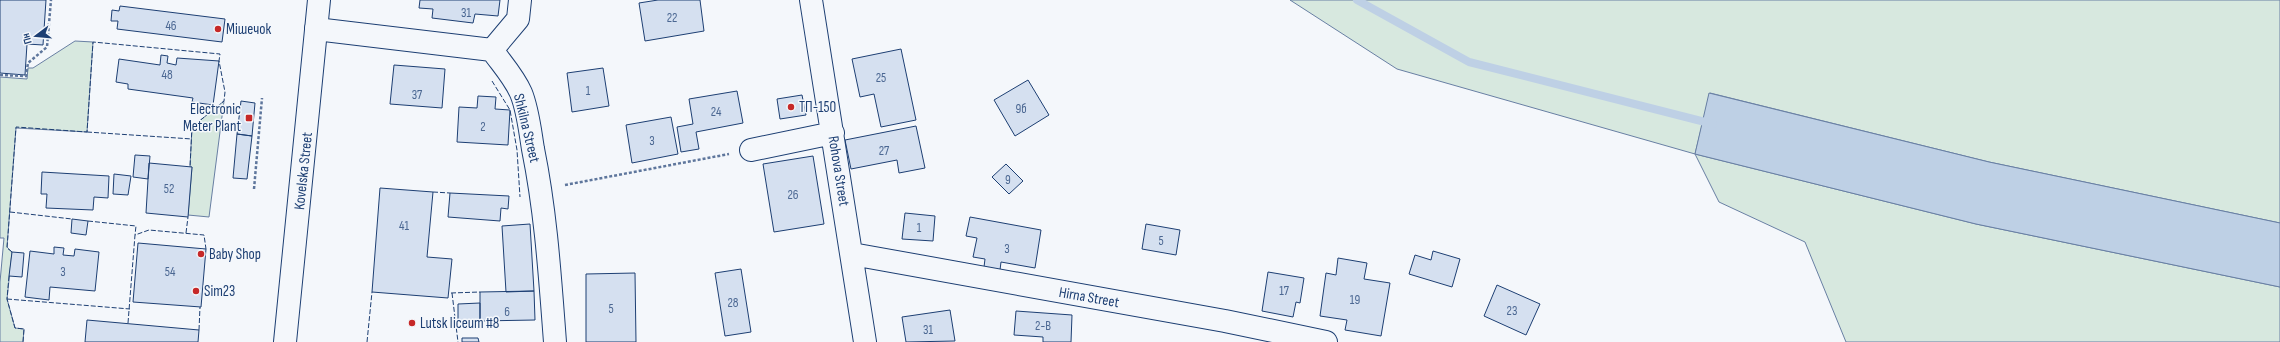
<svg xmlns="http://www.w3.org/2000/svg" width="2280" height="342" viewBox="0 0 2280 342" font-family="'Sofia Sans Condensed',sans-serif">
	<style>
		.green { fill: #d7e8df; stroke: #687fa3 }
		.water { fill: #bed0e5; stroke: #687fa3 }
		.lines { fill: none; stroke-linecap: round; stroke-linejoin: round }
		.stream { stroke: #bed0e5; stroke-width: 8 }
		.building { fill: #d5e0f0; stroke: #1d3f73 }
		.minor-casing { stroke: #1d3f73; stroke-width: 24 }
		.major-casing { stroke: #1d3f73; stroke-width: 24 }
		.path { stroke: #5e769c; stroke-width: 2.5; stroke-dasharray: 3 2; stroke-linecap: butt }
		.minor { stroke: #f4f7fb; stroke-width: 22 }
		.major { stroke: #f4f7fb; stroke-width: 22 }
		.fence { stroke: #1d3f73; stroke-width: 1; stroke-dasharray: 5 2; stroke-linecap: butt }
		.poi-dot { fill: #c62828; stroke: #f4f7fb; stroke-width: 1.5 }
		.labels { text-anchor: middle; stroke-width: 3; stroke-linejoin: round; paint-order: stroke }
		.number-label { font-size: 13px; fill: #4b6792 }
		.poi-label { font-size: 15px; fill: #1d3f73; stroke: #f4f7fb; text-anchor: start }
		.street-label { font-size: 15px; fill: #1d3f73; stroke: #f4f7fb }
	</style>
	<rect width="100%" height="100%" fill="#f4f7fb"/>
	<path class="green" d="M1290 0H2280V223L1989 162 1710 93 1695 154 1976 224 2280 287V342H1846L1805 242 1719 202 1695 154 1397 69Z
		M75 41 93 42 87 132 16 128 7 247 12 252 7 299 15 328 24 329 23 342H0V282L4 238H0V77L27 79 28 68H33Z
		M224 101 209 217 188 215 192 167H190L192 127Z"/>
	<path class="water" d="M1709 93 1989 162 2280 223V287L1976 224 1695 154Z"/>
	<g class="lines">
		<path class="stream" d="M1357 0 1469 62 1713 124"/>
	</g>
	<path class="building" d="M0 0H46L43 45 27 44 25 75 0 73Z
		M420 0H500L498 16 475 14 473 23 432 18 433 9 419 8Z
		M658 0H700L704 31 645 41 639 3Z
		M120 6 225 19 222 42 117 29 118 21H111L112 10 119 11Z
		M901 49 916 120 881 127 874 94 860 97 852 59Z
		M161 55 168 56 167 63 176 65 177 58 219 61 213 105 192 102 193 98 128 89V84L116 82 119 59 160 65Z
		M394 65 445 69 442 108 390 104Z
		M603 68 609 106 572 112 567 73Z
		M1028 80 1049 115 1015 136 994 100Z
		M737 91 743 123 696 132 699 149 681 152 677 127 693 124 689 99Z
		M802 95 806 115 780 119 777 99Z
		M478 96 496 97 495 109 510 110 508 145 457 142 459 107 477 108Z
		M241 101 255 103 252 136 237 134Z
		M671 117 678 154 632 163 626 125Z
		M916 126 925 168 899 173 897 160 851 169 845 140Z
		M237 134 252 136 247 179 233 178Z
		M135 155 150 156 148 179 133 177Z
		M813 156 824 224 774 232 763 164Z
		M149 163 192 167 188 217 146 213Z
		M1006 164 1023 181 1009 194 992 177Z
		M42 172 109 176 108 198 94 197 93 210 46 208 47 194H41Z
		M114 174 131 176 128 195 113 194Z
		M380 188 433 192 427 257 452 259 448 298 372 292Z
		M450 193 509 196 508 209 501 208 500 221 448 217Z
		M905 213 935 216 933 241 902 239Z
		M970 217 1041 230 1035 268 1001 262 1000 270 984 267 985 259 973 257 977 238 966 236Z
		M72 219 88 221 86 235 71 233Z
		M530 224 534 291 506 292 502 226Z
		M1146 224 1180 230 1176 255 1142 249Z
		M138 243 206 249 201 307 133 302Z
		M54 247 64 248 63 255 74 256 75 249 99 252 95 291 50 287 49 300 25 297 30 251 54 254Z
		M1433 251 1460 259 1452 287 1409 274 1415 255 1431 260Z
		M12 252 24 253 22 277 9 276Z
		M1338 258 1367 263 1364 279 1390 283 1381 336 1345 330 1347 320 1320 316 1326 273 1336 275Z
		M741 269 751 332 725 336 715 273Z
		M1268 272 1304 278 1300 303 1296 302 1293 317 1262 311Z
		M635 273 636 342H586V274Z
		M1497 285 1540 304 1526 335 1484 316Z
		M534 291 535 320 480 321V292Z
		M480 303V321H458V304Z
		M950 310 955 341 906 342 902 317Z
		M1016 311 1072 315 1071 342H1043V337L1014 335Z
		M87 320 199 330 198 342H85Z
		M462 338H478L479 342H462Z"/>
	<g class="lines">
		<defs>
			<path id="minor" d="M811 0 865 342
				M316 29 492 50C502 64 514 77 521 93 528 110 530 131 533 149 546 213 550 277 555 342
				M492 50 518 19 520 0
				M751 150 833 133
				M852 254 1225 321 1326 342"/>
			<path id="major" d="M285 342 319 0"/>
		</defs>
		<use href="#minor" class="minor-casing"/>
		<use href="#major" class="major-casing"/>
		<path class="path" d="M0 75 26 76 28 63 47 47 51 0
			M565 185 729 154
			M254 189 262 98"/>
		<use href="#minor" class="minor"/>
		<use href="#major" class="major"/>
		<path class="fence" d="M492 81 510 110 517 150 520 197
			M87 132 192 139
			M433 192 450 193
			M10 212 72 219
			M88 221 136 226 135 235
			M186 233 188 217
			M12 252 7 248 16 127 87 132 93 42 220 54 219 61 225 92 224 101 192 127 190 167
			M9 276 7 299 15 328 24 329 23 342
			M451 293 480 292
			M452 293 458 342
			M7 299 130 309
			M128 323 135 235 149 230 204 235 206 249
			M199 330 200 307
			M367 342 372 292"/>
	</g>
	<g class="poi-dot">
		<circle cx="218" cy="29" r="4"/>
		<circle cx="791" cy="107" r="4"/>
		<rect x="245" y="114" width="8" height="8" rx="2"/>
		<circle cx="201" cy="254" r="4"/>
		<circle cx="196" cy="291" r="4"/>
		<circle cx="412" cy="323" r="4"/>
	</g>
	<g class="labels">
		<g class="number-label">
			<text x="466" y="17">31</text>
			<text x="672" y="22">22</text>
			<text x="171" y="30">46</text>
			<text x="167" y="79">48</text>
			<text x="881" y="82">25</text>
			<text x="588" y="95">1</text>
			<text x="417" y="99">37</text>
			<text x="1021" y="113">9б</text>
			<text x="716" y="116">24</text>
			<text x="483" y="131">2</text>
			<text x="652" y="145">3</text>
			<text x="884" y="155">27</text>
			<text x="1008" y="184">9</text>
			<text x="169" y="193">52</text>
			<text x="793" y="199">26</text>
			<text x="404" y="230">41</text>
			<text x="919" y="232">1</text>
			<text x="1161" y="245">5</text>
			<text x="1007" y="253">3</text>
			<text x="63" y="276">3</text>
			<text x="170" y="276">54</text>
			<text x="1284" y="295">17</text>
			<text x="1355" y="304">19</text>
			<text x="733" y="307">28</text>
			<text x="611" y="313">5</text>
			<text x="1512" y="315">23</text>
			<text x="507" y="316">6</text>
			<text x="1043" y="330">2-В</text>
			<text x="928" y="334">31</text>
		</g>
		<g class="poi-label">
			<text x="226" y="34">Мішечок</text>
			<text x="799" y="112">ТП-150</text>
			<text x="241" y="114" text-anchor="end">Electronic<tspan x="241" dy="17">Meter Plant</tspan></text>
			<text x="209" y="259">Baby Shop</text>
			<text x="204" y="296">Sim23</text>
			<text x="420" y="328">Lutsk liceum #8</text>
		</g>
		<g class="street-label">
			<text transform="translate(527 128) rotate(76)" y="5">Shkilna Street</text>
			<text transform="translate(303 171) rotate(-84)" y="5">Kovelska Street</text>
			<text transform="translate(839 171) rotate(81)" y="5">Rohova Street</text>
			<text transform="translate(1089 297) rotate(10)" y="5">Hirna Street</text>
		</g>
	</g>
	<g transform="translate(36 36) rotate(254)" stroke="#f4f7fb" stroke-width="3" paint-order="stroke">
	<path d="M0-3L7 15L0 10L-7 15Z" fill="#1d3f73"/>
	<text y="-6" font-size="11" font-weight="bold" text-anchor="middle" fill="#1d3f73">Пн</text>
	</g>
</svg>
